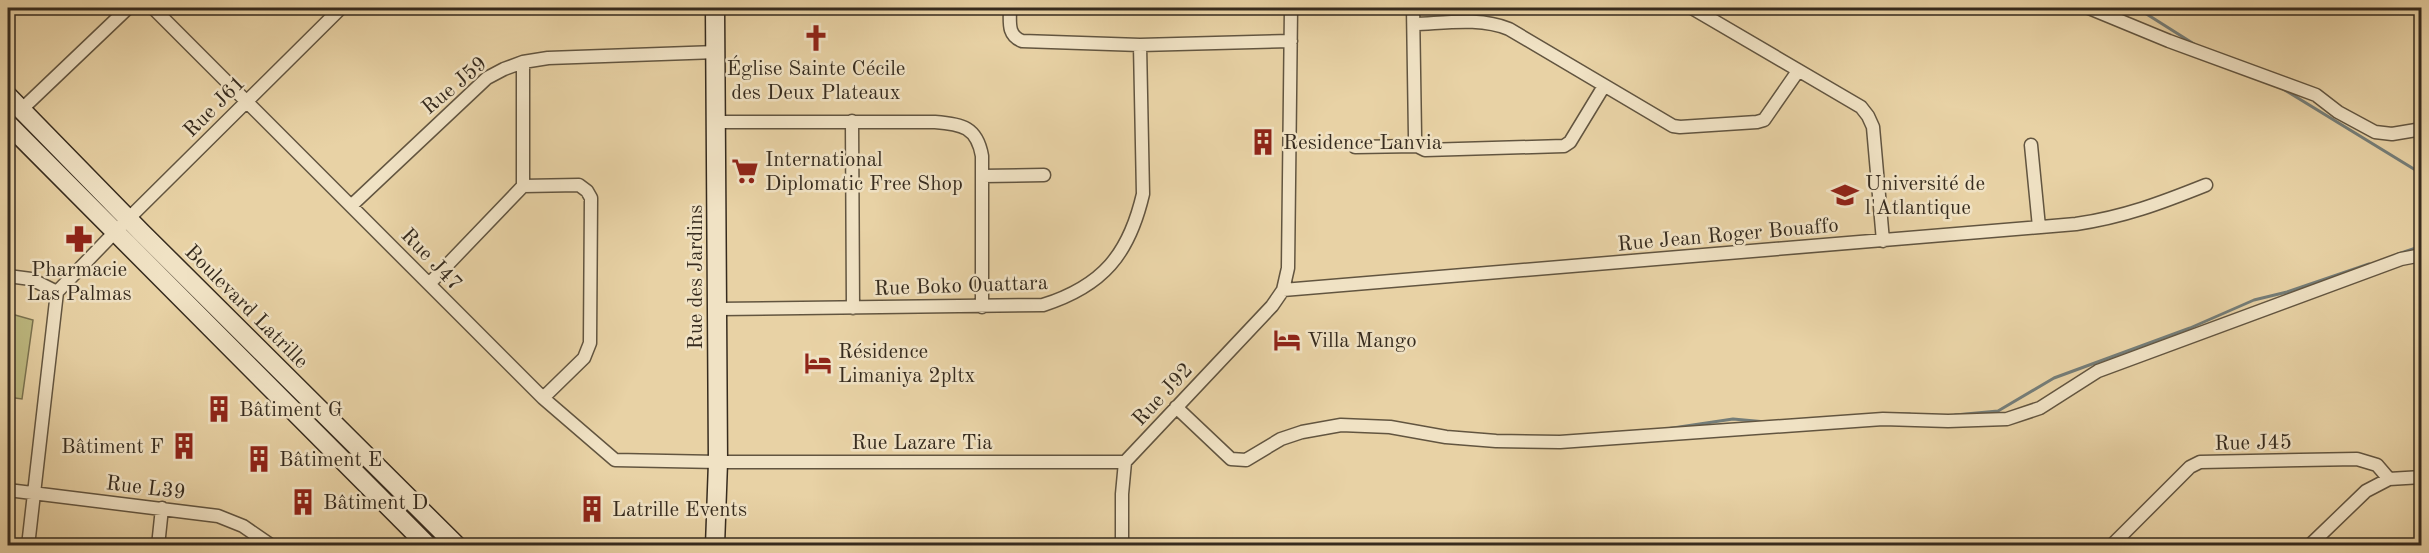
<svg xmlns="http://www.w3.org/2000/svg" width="2429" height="553" viewBox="0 0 2429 553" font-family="'Old Standard TT',serif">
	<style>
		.green { fill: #beba81; stroke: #7a7250; stroke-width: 1.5 }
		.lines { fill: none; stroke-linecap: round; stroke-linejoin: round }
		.stream { stroke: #747d78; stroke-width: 3 }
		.street-casing { stroke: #625540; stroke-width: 15 }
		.secondary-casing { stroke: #362b1e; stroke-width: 21 }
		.street { stroke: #f0e2c4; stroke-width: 12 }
		.secondary { stroke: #f0e2c4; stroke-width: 18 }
		.labels { text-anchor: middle; stroke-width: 5; stroke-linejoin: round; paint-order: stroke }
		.poi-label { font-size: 21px; fill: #362b1e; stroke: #f0e2c4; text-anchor: start }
		.street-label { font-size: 21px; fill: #362b1e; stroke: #f0e2c4 }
	</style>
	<rect width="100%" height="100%" fill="#e8d2a5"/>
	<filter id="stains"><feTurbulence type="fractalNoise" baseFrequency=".00333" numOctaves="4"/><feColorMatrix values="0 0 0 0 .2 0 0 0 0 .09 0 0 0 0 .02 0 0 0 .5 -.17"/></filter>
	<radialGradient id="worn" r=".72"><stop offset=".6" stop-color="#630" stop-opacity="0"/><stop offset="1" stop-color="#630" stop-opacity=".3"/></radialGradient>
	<path class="green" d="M8 313 33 320 22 399 8 397Z"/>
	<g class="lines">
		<path class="stream" d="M2137 8 2194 44
			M2283 89 2422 174
			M2398 254 2422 246
			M1895 414H1910
			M1955 415 1998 411 2054 378 2190 328 2254 300 2287 292 2369 264
			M1666 429 1733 419 1766 422"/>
		<defs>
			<path id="street" d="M153 8 543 398 615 460 718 462H1125
				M1010 8C1010 22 1007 35 1022 41L1140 45 1291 41
				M1413 8 1415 136 1417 146 1425 150 1564 146 1570 142 1604 86
				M1692 8 1861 107 1868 116 1873 127 1883 241
				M2089 8 2169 41 2316 95 2338 112 2375 132 2392 134 2422 129
				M1414 24C1445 23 1480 17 1509 29L1673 126 1680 127 1757 122 1764 120 1798 71
				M22 109 128 8
				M852 121 853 308
				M718 122H935C962 124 977 127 982 156V307
				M2031 145 2039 227
				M1355 147 1417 146
				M982 176 1044 175
				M523 186 579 185 587 191 591 198 590 343 584 358 543 398
				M352 205 487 78 504 69 523 62 548 58 717 52
				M8 276 31 279 57 292
				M430 283 523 186V62
				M1283 290 2076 224C2124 217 2161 203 2206 185
				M718 309 1043 305C1103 286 1129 254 1143 194L1140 45
				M1176 407 1231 459 1246 460 1281 439 1302 432 1341 425 1390 427 1446 437 1496 441 1560 442 1883 419 1948 421 2007 419 2040 408 2098 371 2401 259 2422 255
				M8 490 218 516 243 526 272 546
				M28 546 57 292 115 232 341 8
				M158 546 162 508
				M1122 546V494L1125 462 1272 306 1283 290 1288 268 1291 8
				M2111 546 2190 467 2200 462 2357 459 2377 465 2389 479
				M2309 546 2366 491 2389 479 2422 477"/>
			<path id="secondary" d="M8 96 141 232 457 546
				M8 124 428 546
				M715 546 718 462 715 8"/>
		</defs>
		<use href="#street" class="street-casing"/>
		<use href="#secondary" class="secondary-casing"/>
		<use href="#street" class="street"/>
		<use href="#secondary" class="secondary"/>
	</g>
	<defs>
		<symbol id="church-bare" viewBox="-9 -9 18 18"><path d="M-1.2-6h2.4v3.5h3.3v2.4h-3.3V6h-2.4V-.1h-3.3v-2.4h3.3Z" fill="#8f2418" stroke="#f0e2c4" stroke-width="2.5" paint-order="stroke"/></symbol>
		<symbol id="building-bare" viewBox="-9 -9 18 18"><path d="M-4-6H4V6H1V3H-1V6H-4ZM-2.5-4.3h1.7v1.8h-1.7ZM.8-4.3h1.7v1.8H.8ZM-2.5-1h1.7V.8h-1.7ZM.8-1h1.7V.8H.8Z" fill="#8f2418" stroke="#f0e2c4" stroke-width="2.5" paint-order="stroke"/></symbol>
		<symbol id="supermarket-bare" viewBox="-9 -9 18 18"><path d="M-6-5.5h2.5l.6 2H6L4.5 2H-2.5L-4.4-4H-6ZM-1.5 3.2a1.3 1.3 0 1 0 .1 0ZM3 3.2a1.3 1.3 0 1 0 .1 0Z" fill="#8f2418" stroke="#f0e2c4" stroke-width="2.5" paint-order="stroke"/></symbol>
		<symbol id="university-bare" viewBox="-9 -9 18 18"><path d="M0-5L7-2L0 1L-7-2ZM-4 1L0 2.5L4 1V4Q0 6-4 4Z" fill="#8f2418" stroke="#f0e2c4" stroke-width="2.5" paint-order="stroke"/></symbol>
		<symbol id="pharmacy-bare" viewBox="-9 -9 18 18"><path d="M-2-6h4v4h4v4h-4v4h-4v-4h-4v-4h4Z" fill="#8f2418" stroke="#f0e2c4" stroke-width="2.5" paint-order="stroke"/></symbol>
		<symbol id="hotel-bare" viewBox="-9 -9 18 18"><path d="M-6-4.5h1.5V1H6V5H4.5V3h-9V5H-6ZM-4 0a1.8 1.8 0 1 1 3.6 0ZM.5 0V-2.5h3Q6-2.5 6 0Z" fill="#8f2418" stroke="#f0e2c4" stroke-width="2.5" paint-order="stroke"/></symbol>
	</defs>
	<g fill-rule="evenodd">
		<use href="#church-bare" x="797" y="19" width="38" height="38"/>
		<use href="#building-bare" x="1244" y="123" width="38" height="38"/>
		<use href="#supermarket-bare" x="726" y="152" width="38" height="38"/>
		<use href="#university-bare" x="1826" y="176" width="38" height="38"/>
		<use href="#pharmacy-bare" x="60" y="220" width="38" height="38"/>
		<use href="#hotel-bare" x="1268" y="321" width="38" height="38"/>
		<use href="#hotel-bare" x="799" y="344" width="38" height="38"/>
		<use href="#building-bare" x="200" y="390" width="38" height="38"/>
		<use href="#building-bare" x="165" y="427" width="38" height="38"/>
		<use href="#building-bare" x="240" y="440" width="38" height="38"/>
		<use href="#building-bare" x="284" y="483" width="38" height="38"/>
		<use href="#building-bare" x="573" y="490" width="38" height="38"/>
	</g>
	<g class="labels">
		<g class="poi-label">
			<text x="816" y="75" text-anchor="middle">Église Sainte Cécile<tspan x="816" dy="24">des Deux Plateaux</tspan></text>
			<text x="1283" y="149">Residence Lanvia</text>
			<text x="765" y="166">International<tspan x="765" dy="24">Diplomatic Free Shop</tspan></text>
			<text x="1865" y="190">Université de<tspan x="1865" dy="24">l'Atlantique</tspan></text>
			<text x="79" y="276" text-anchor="middle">Pharmacie<tspan x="79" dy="24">Las Palmas</tspan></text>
			<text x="1307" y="347">Villa Mango</text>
			<text x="838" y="358">Résidence<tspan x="838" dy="24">Limaniya 2pltx</tspan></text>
			<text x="239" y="416">Bâtiment G</text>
			<text x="164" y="453" text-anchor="end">Bâtiment F</text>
			<text x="279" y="466">Bâtiment E</text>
			<text x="323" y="509">Bâtiment D</text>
			<text x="612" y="516">Latrille Events</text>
		</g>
		<g class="street-label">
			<text transform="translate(454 85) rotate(-40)" y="7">Rue J59</text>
			<text transform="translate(214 106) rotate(-45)" y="7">Rue J61</text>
			<text transform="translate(1728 234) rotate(-5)" y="7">Rue Jean Roger Bouaffo</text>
			<text transform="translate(432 259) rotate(46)" y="7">Rue J47</text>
			<text transform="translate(695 277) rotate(-90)" y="7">Rue des Jardins</text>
			<text transform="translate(961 285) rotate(-2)" y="7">Rue Boko Ouattara</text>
			<text transform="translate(247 306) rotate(45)" y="7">Boulevard Latrille</text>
			<text transform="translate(1162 394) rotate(-47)" y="7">Rue J92</text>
			<text x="922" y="449">Rue Lazare Tia</text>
			<text transform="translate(2253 442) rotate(-1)" y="7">Rue J45</text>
			<text transform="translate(146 487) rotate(7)" y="7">Rue L39</text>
		</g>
	</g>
	<rect width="2429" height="553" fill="none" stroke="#e8d2a5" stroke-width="30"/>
	<rect x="9" y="9" width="2411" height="535" fill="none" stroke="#362b1e" stroke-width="3"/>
	<rect x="15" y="15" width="2399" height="523" fill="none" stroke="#362b1e" stroke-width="1.5"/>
	<rect width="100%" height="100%" filter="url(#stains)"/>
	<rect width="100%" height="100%" fill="url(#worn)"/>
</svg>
